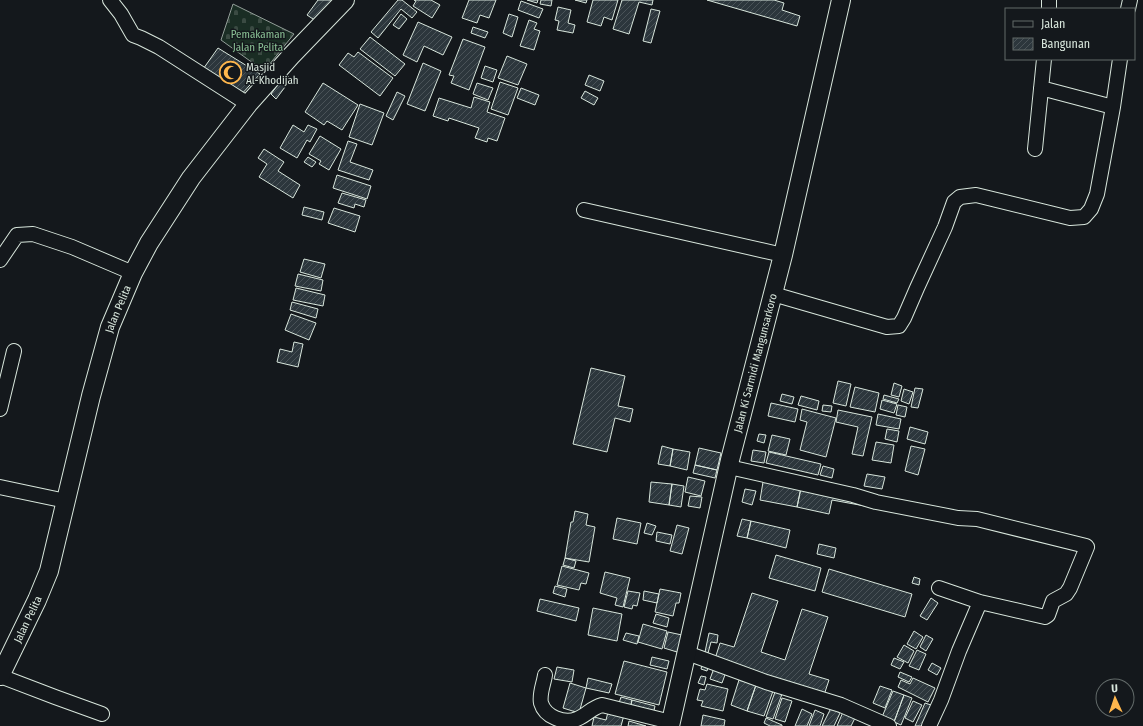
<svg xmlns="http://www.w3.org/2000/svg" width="1143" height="726" viewBox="0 0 1143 726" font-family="'Fira Sans Condensed',sans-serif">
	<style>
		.cemetery { fill: url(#cemetery-stones); stroke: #939e99 }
		.building { fill: url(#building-hatch); stroke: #d8e6dc }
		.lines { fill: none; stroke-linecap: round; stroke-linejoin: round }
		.minor-casing { stroke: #d8e6dc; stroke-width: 16 }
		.major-casing { stroke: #d8e6dc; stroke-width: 20 }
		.minor { stroke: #14181c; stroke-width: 14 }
		.major { stroke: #14181c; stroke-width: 18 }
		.labels { text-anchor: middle; stroke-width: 3; stroke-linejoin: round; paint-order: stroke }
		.park-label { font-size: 11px; fill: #8ac095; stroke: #14181c }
		.poi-label { font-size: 11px; fill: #d8e6dc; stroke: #14181c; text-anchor: start }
		.street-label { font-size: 11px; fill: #d8e6dc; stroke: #14181c }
	</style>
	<defs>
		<pattern id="cemetery-stones" width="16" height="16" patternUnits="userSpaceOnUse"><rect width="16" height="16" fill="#1a2d24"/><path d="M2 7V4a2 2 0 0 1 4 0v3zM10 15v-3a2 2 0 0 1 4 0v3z" fill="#3b4b43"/></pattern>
		<pattern id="building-hatch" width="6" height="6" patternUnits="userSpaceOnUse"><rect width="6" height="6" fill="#2c363c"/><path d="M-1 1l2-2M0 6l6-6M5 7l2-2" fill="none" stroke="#4a5358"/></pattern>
	</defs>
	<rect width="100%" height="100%" fill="#14181c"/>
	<path class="cemetery" d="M233 4 294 34 264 71 221 40Z"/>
	<path class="building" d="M318 0H332L316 21 307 15Z
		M398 0H402L417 12 412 18 401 9 378 38 371 32Z
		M414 0H431L440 5 432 18 413 6 416 1Z
		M469 0H496L489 18 480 15 477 23 462 18Z
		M527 0H538L537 3Z
		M541 0H552L551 6 540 4Z
		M575 0H587L586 3Z
		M593 0H618L612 20 604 17 601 26 587 22Z
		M622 0H653L652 5 639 2 629 34 613 29Z
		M707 0H774L784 3 782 10 800 16 797 26Z
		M521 1 543 9 539 18 518 10Z
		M558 7 571 10 568 23 575 25 573 33 557 30 559 21 555 20Z
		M651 9 660 11 651 43 643 41Z
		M401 14 407 19 399 29 393 25Z
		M509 14 518 17 512 37 503 33Z
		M529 20 537 23 534 29 540 31 534 50 520 46Z
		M418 22 452 37 443 55 424 46 417 62 403 55Z
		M473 27 488 32 485 38 471 33Z
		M370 37 405 64 395 76 360 49Z
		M463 39 485 47 469 90 451 83 454 76 449 75Z
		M218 48 260 74 239 97 201 72Z
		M358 52 393 78 380 96 339 65 348 53 354 57Z
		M507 56 527 64 518 85 498 78Z
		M423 63 441 71 425 111 407 104Z
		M485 66 497 70 493 82 481 78Z
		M285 74 291 79 276 99 271 94Z
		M589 75 604 81 600 91 585 85Z
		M500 82 518 88 508 115 491 109Z
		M323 83 358 105 342 130 327 121 324 125 305 112Z
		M477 83 493 88 488 100 473 94Z
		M521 88 539 95 535 105 517 98Z
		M585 91 598 98 594 105 581 98Z
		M397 92 405 96 393 120 386 116Z
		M474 97 490 102 487 112 505 118 497 141 488 138 487 142 475 138 479 128 449 118 448 121 433 116 439 98 471 108Z
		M360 104 384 113 372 145 349 137Z
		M293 125 304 132 308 125 317 129 310 142 307 140 297 158 280 148Z
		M320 136 341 149 329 170 319 164 321 161 309 154Z
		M348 141 357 144 350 162 373 170 369 180 338 170Z
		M264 149 284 162 278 171 300 185 293 198 259 177 267 164 258 158Z
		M308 157 316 162 312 167 304 162Z
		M337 175 371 186 367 199 333 188Z
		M342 193 366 200 364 207 355 204 354 208 338 203Z
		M304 207 324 212 322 220 302 215Z
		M334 208 360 216 355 232 328 223Z
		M304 259 325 264 321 278 300 272Z
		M298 274 323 280 321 291 295 286Z
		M296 288 325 295 323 306 293 300Z
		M292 302 318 309 316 318 290 310Z
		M291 314 316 323 309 340 285 330Z
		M294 342 303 344 298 367 277 362 280 349 292 352Z
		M591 368 625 376 618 406 633 409 630 422 615 418 607 452 573 444Z
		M838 381 851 384 846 406 833 403Z
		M894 383 902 386 899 397 891 395Z
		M855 387 879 393 875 412 850 407Z
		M915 388 923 389 918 408 911 407Z
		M904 389 913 392 909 404 901 401Z
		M782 394 794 397 792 404 780 401Z
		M884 395 899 399 897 403 883 399Z
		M801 396 819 401 817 410 798 405Z
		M882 400 897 404 894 413 880 409Z
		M771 403 798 409 795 422 768 416Z
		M823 405 832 406 831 412 822 411Z
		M898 405 907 407 905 417 896 415Z
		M802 409 836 418 826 457 800 450 807 422 800 420Z
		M838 410 872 417 863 456 852 454 858 427 836 422Z
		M878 414 901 419 899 429 876 425Z
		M910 427 928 432 925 444 907 439Z
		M887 429 899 431 897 442 885 439Z
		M759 434 766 435 764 443 757 441Z
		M772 435 790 439 786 455 768 451Z
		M876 442 894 445 891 463 872 460Z
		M662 446 673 449 670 466 658 464Z
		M911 446 925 449 918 475 905 471Z
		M699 448 721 453 717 470 695 465Z
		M673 449 690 452 687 470 670 466Z
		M753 450 766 452 764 463 751 461Z
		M769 452 821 464 818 475 766 463Z
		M695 465 717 470 715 478 693 473Z
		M823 466 834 469 832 478 820 475Z
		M867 474 885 477 882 489 864 486Z
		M764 476 802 483 797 507 760 500Z
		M688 477 705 481 701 496 685 492Z
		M651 482 672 484 669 505 649 502Z
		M802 483 876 508 832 500 829 514 797 507Z
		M672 484 684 486 681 507 669 505Z
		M745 489 756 491 752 505 742 502Z
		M690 496 702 497 700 508 688 506Z
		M575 511 588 514 586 525 595 527 589 562 565 558 571 522H573Z
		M617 518 641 523 637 544 613 539Z
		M742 519 751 521 747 538 737 536Z
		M751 521 790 530 786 548 747 538Z
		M647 523 656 526 652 535 644 533Z
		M677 525 689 528 682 554 670 551Z
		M657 532 672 535 670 544 656 541Z
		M819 544 836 548 834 558 817 554Z
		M776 555 821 568 815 591 769 578Z
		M565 558 576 561 574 568 563 565Z
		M562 566 589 573 586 584 581 583 579 590 557 585Z
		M829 569 912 594 905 617 822 592Z
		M605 572 630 578 623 607 615 605 617 598 600 593Z
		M914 577 920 579 919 585 912 583Z
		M555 586 567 589 565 597 553 593Z
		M660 589 681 593 679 603H676L673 616 655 612Z
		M628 591 640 593 637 606 633 605 632 609 624 607Z
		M644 591 659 594 657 603 643 600Z
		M752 593 778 601 761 652 785 660 802 609 828 617 809 674 829 680 823 698 714 662 720 643 734 647Z
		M931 598 938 603 927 620 920 616Z
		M540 599 579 608 576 621 537 611Z
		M593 608 622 614 617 641 588 635Z
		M656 614 669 618 667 627 653 623Z
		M643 624 667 631 662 649 638 642Z
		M914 631 923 637 916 649 907 644Z
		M668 632 682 635 677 652 664 648Z
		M626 633 639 636 637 644 623 640Z
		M709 633 718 635 717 643 711 642 708 653 705 652Z
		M926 635 933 639 926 651 920 647Z
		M904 645 914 651 908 663 897 657Z
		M917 650 926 654 919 670 909 666Z
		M652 657 669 661 667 669 650 665Z
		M894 658 904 662 900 669 891 665Z
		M624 661 667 672 659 705 615 694Z
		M703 661 709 663 707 671 701 669Z
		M932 663 941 668 937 675 928 670Z
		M557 667 574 670 572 682 554 679Z
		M714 668 726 672 722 683 710 679Z
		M900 672 912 677 909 682 898 677Z
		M701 676 706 677 704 685 698 683Z
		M588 678 612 684 609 693 586 688Z
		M913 678 935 688 928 702 898 687 901 680 910 684Z
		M739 680 756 685 747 711 731 705Z
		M570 683 586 688 579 713 563 708Z
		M707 684 728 689 723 711 701 706 703 701 697 700 700 689 705 690Z
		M756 685 773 691 764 716 747 711Z
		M880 686 892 690 885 708 873 703Z
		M893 691 904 695 894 722 882 717Z
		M775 692 782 694 773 719 766 717Z
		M904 695 912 698 901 725 894 722Z
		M621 697 632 700 630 709 618 706Z
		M782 698 792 701 785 722 775 719Z
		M632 700 655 706 653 715 630 709Z
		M913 701 922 705 913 722 905 718Z
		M925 703 934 706 925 726H915Z
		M831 708 840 713 834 726H822Z
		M802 709 812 714 807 726H795Z
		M815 710 824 714 820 726H809Z
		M608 712 624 715 621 726H592L594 717 606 720Z
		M843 712 855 718 851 726H837Z
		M703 715 725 720 724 726H701Z
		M766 718 782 725V726H770L764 723Z
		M629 721 646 726H628Z"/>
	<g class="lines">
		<defs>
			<path id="minor" d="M110 0 121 14 133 35 141 38 159 47 248 104
				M1049 9V0
				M1128 9 1130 0
				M1041 88 1113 107
				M1035 149 1044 59
				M584 210 783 255
				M0 260 17 235 33 234 72 247 133 273
				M773 294 887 327 899 326 904 318 917 288 945 227 954 202 960 197 976 195 1070 218 1084 217 1091 209 1097 194 1113 107 1120 59
				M0 409 14 351
				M729 467 853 495 876 502 958 518 977 519 1086 546 1087 547 1070 588 1066 594 1053 601 1048 615 1045 617 980 602 939 588
				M0 487 66 501
				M687 653 766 682 841 705 889 726
				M545 675C544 683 539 694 541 703 545 717 564 724 577 719 587 715 591 708 602 705L671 722
				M0 676 55 697 102 714
				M929 726 941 700 959 651 980 602"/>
			<g id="major">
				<path id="s1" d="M0 676 37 600 49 571 91 396 110 327 133 273 149 243 191 178 249 103 291 56 345 0"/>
				<path id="s2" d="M670 726 730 460 783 255 841 0"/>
			</g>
		</defs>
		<use href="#minor" class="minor-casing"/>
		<use href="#major" class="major-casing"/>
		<use href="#minor" class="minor"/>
		<use href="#major" class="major"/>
	</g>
	<defs>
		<symbol id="mosque-ring" viewBox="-11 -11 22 22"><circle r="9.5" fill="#14181c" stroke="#ffb74d" stroke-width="1.5"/><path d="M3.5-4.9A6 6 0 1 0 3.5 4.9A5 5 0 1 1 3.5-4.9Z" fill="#ffb74d"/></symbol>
	</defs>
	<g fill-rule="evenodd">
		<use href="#mosque-ring" x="218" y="60" width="25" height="25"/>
	</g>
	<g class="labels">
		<g class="park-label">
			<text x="258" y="38">Pemakaman<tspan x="258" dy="13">Jalan Pelita</tspan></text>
		</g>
		<g class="poi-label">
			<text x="246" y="71">Masjid<tspan x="246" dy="13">Al-Khodijah</tspan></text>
		</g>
		<g class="street-label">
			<text dy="4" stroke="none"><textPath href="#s1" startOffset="387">Jalan Pelita</textPath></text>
			<text dy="4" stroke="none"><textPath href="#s2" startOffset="373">Jalan Ki Sarmidi Mangunsarkoro</textPath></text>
			<text dy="4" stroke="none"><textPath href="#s1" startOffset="63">Jalan Pelita</textPath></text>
		</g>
	</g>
	<rect x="1005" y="8" width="130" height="52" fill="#14181c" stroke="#626a69"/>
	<rect x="1013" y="21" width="20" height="6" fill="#14181c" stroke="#626a69"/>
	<text x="1041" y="28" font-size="12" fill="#d8e6dc">Jalan</text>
	<rect x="1013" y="38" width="20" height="12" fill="url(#building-hatch)" stroke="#626a69"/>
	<text x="1041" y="48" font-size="12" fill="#d8e6dc">Bangunan</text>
	<g transform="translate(1115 698) rotate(357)"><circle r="19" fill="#14181c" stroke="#626a69"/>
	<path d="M0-3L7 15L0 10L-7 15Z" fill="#ffb74d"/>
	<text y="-6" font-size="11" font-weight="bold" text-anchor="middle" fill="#d8e6dc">U</text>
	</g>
</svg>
